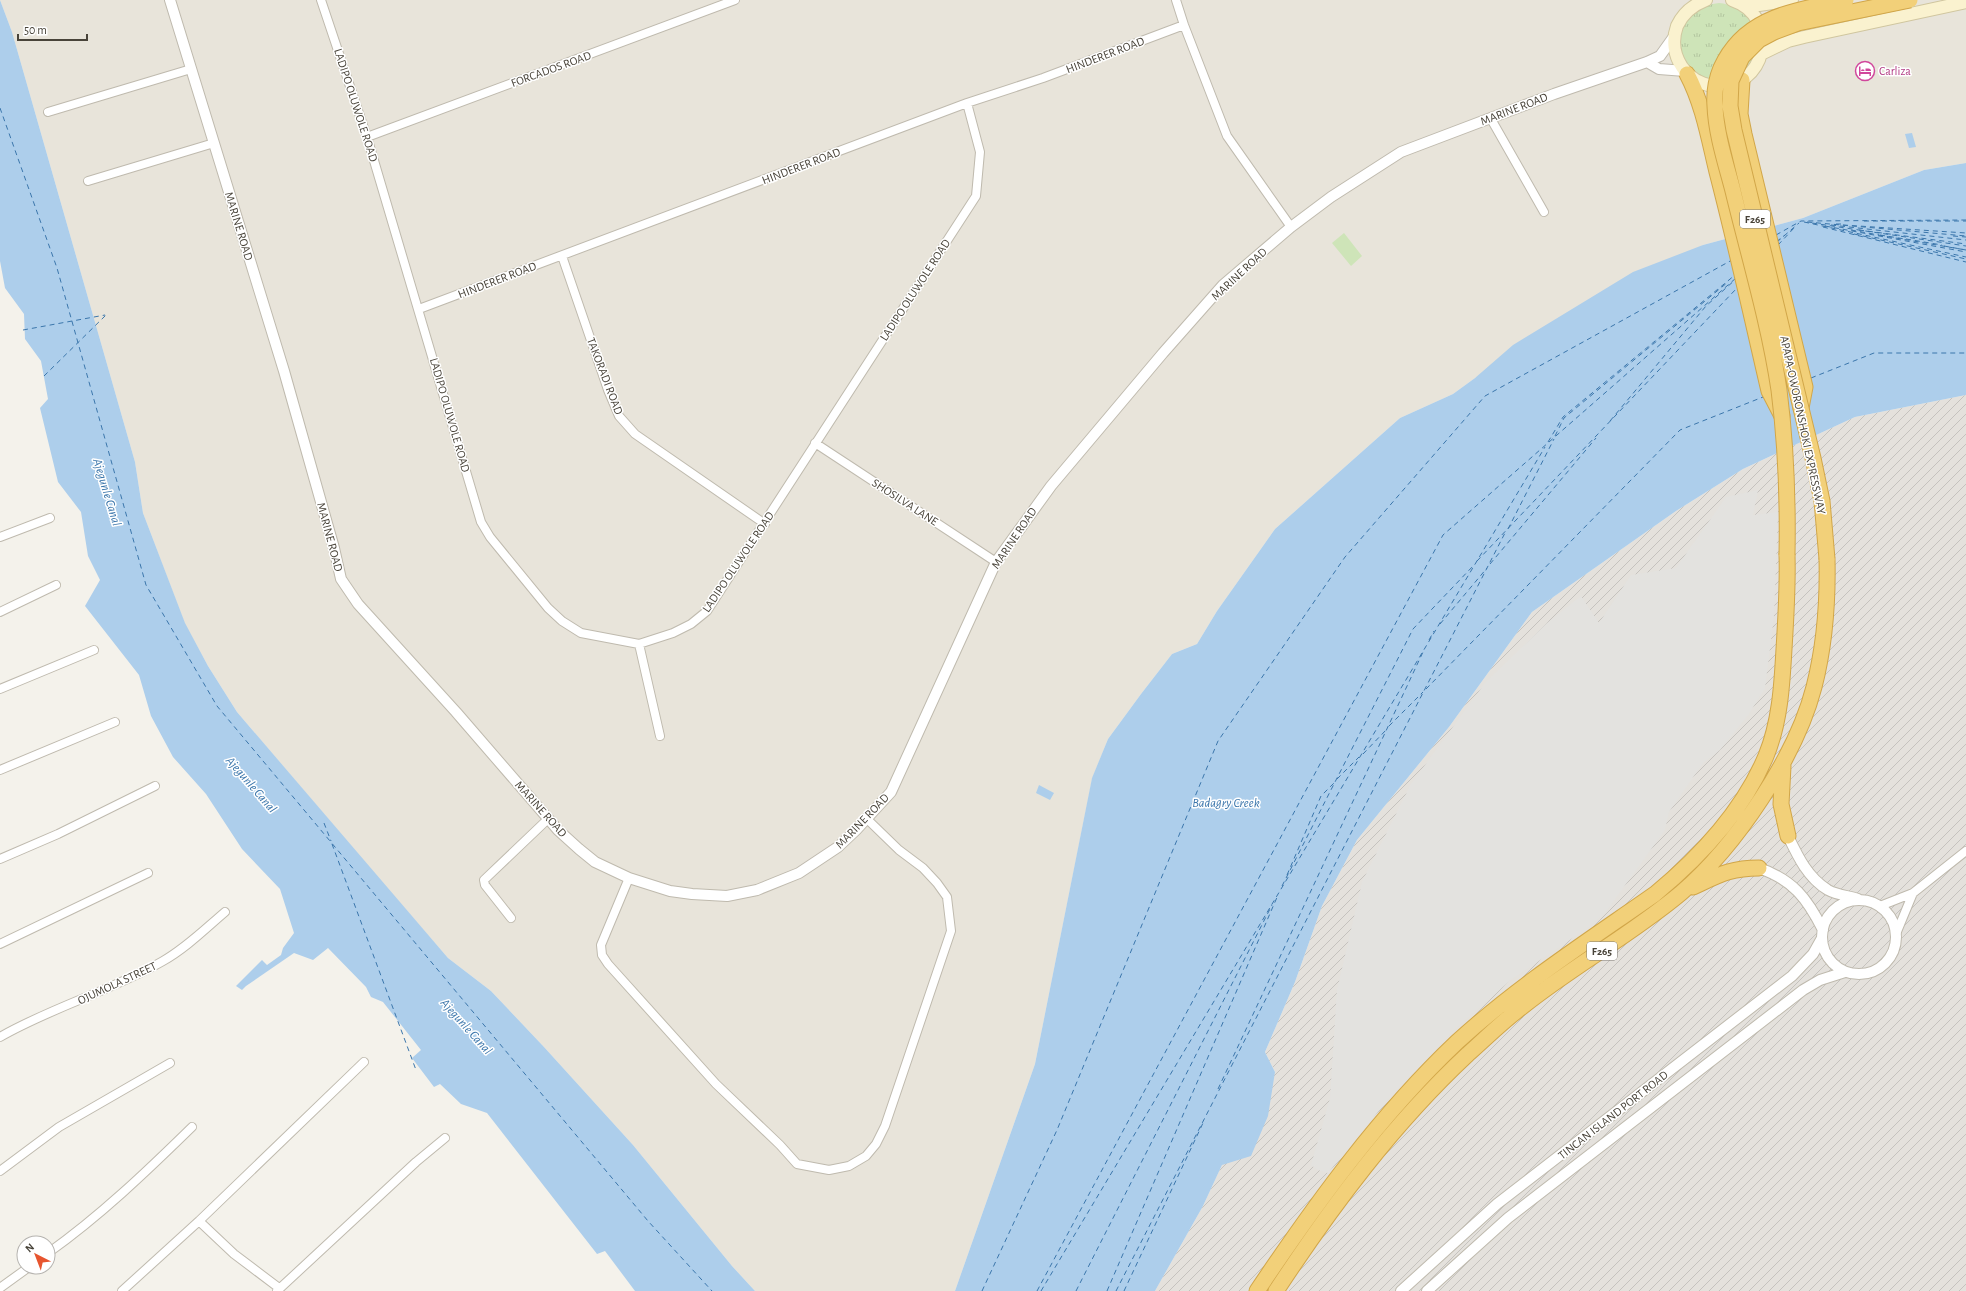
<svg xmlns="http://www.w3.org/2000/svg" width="1966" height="1291" viewBox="0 0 1966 1291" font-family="'Alegreya Sans',sans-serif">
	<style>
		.residential { fill: #e8e4da }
		.industrial { fill: url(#industrial-furrows) }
		.grass { fill: url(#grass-tufts) }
		.pitch { fill: #cee4b8 }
		.parking { fill: #e3e2df }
		.water { fill: #adceeb }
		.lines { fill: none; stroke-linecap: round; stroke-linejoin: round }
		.ferry { stroke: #3b76ab; stroke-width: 1; stroke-dasharray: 5 4; stroke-linecap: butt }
		.minor-casing { stroke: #bfbaae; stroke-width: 10 }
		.tertiary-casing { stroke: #bfbaae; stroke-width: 12 }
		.secondary-casing { stroke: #d0c69f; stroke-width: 14 }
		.motorway-casing { stroke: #d1a649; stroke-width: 17 }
		.minor { stroke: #fff; stroke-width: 8 }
		.tertiary { stroke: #fff; stroke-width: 10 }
		.secondary { stroke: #faf2cf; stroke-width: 12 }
		.motorway { stroke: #f2d079; stroke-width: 15 }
		.motorway-bridge-casing { stroke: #d1a649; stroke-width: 17; stroke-linecap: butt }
		.motorway-bridge { stroke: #f2d079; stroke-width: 15 }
		.labels { text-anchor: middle; stroke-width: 3; stroke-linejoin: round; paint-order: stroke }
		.shield { fill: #fff; stroke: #7f7b74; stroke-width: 1 }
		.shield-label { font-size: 11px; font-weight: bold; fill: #484339 }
		.street-label { font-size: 12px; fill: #484339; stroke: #fff }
		.hotel-label { font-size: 12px; fill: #b23c85; stroke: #fff; text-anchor: start }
		.water-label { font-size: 13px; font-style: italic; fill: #3b76ab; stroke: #fff }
	</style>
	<defs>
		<pattern id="industrial-furrows" width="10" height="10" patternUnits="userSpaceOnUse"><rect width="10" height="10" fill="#e4e1dc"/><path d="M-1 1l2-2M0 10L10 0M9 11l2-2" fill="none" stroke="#c5c2be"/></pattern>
		<pattern id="grass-tufts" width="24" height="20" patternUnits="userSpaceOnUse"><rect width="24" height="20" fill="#cee4b8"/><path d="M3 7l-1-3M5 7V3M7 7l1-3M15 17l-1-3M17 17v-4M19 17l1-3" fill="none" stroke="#b2c59f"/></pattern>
	</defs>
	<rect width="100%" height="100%" fill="#f4f2eb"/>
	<path class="residential" d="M0 0H1966V163L1924 170 1803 218 1703 245 1475 378 1453 394 1400 418 1275 529 1217 611 1197 644 1172 654 1141 694 1108 739 1092 779 1035 1064 955 1291H755L732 1266 633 1145 544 1047 491 991 448 958 387 888 237 712 208 666 185 624 143 513 135 462 12 32Z"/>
	<path class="industrial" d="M1966 395V1291H1155L1203 1206 1222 1165 1275 1072 1265 1052 1295 982 1322 906 1357 840 1449 727 1532 612 1676 511 1743 469 1855 417Z"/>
	<path class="grass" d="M1719 3C1730 4 1746 10 1751 21 1754 29 1753 49 1753 58 1747 69 1741 72 1729 76 1725 77 1719 80 1715 80 1673 81 1664 8 1719 3Z"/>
	<path class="pitch" d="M1344 233 1362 256 1351 266 1332 243Z"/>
	<path class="parking" d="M1758 490 1753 515 1778 512 1774 616 1765 688 1749 714 1720 750 1703 763 1669 812 1665 830 1605 913 1586 929 1512 979 1455 1029 1390 1097 1328 1173 1318 1170 1311 1165 1330 1098 1337 990 1362 882 1411 784 1485 683 1547 623 1581 596 1599 623 1631 575 1676 568 1726 497Z"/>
	<path class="water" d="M0 0 12 32 135 462 143 513 185 623 208 666 237 712 448 958 491 991 544 1047 633 1145 732 1266 755 1291H635L605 1251 597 1254 487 1113 461 1104 440 1084 434 1087 412 1058 421 1050 383 1002 371 997 366 987 328 948 313 960 294 953 246 986 242 990 236 986 262 960 267 965 281 955 283 948 294 933 280 889 242 849 206 794 173 757 151 716 139 675 85 606 100 580 88 556 81 512 58 482 40 408 48 399 41 361 25 339 24 314 5 288 0 261Z
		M1912 133 1916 147 1909 148 1905 134Z
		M1966 163V395L1855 417 1743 469 1676 511 1532 612 1449 727 1357 840 1322 906 1295 982 1265 1052 1275 1072 1268 1116 1251 1156 1222 1165 1203 1206 1155 1291H955L1035 1064 1092 778 1108 739 1141 694 1172 654 1197 644 1217 611 1275 529 1400 418 1453 394 1475 378 1513 345 1633 272 1703 245 1803 218 1924 170Z
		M1039 785 1054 793 1050 800 1036 793Z"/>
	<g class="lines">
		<path class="ferry" d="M0 108 57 268 146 585 217 706 648 1221 712 1291
			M1864 221H1966
			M1804 222 1966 257
			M1807 222 1966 236
			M1812 223 1966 246
			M1836 224H1842
			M1831 225 1966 240
			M1843 225 1966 233
			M1825 226 1966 252
			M1823 227 1966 262
			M1851 230 1879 235
			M1859 230 1966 244
			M1854 234 1966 259
			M1776 235 1801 221 1966 220
			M1878 235 1966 250
			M1880 235 1905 239
			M1953 236 1966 237
			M1906 239 1942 245
			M1776 242 1785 235
			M1777 242 1799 223
			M1778 245 1795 227
			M1944 246 1966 250
			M23 330 105 315
			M44 376 106 315
			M1811 378 1874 353H1966
			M1610 421 1706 306 1736 279
			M1555 436 1564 418 1728 282
			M1548 442 1563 417 1735 275
			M1508 529 1554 439
			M1477 561 1737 288
			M1490 564 1596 438
			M1440 624 1487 568
			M1429 640 1434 631
			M1426 689 1680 430 1763 397
			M1389 726 1423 692
			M1363 754 1387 729
			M1337 779 1359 757
			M324 823 331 841
			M332 844 416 1070
			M1287 875 1321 796 1334 783
			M1282 886 1413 629 1474 565
			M1218 1089 1423 652
			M982 1291 1057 1130 1218 741 1345 557 1485 396 1732 260
			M1037 1291 1443 535 1736 278
			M1041 1291 1545 447
			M1076 1291 1272 905
			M1107 1291 1278 895
			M1116 1291 1506 531
			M1124 1291 1203 1123"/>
		<defs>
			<path id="minor" d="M321 0 367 137 481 522 490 537 548 608 562 621 581 633 639 644 673 633 691 624 707 611 976 196 980 152 967 103
				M1176 0 1184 25 1227 136 1291 227
				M48 112 191 69
				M1491 119 1544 212
				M367 137 735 0
				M88 181 214 143
				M562 256 608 390 619 416 635 434 765 524
				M419 309 967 103 1043 78 1184 25
				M815 443 996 562
				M0 537 50 518
				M0 612 56 585
				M639 644 660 736
				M0 689 94 650
				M0 770 115 722
				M0 859 58 834 155 786
				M629 878 601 945 602 955 608 964 716 1084 780 1145 797 1164 829 1170 849 1166 866 1156 876 1144 885 1126 951 931 947 897 937 883 923 868 899 850 867 819
				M1880 906 1913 893 1966 851
				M511 918 485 885 484 880 548 819
				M1896 934 1913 893
				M0 944 148 873
				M0 1037C52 1007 111 991 163 961 186 948 205 929 225 912
				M0 1171 59 1127 170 1063
				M199 1221 234 1254 279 1288
				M48 1253C100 1216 146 1172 192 1127
				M0 1288 29 1267
				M122 1291 199 1221 364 1062
				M277 1291 416 1162 445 1138"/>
			<path id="tertiary" d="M170 0 284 371 334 548 341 579 358 604 456 712 558 830 579 849 595 862 629 878 670 891 692 894 727 896 757 890 799 873 838 847 856 830 891 792 996 562 1051 486 1163 353 1223 285 1291 227 1331 197 1401 152 1554 94 1647 62 1660 56 1675 35
				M1647 62 1659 69 1685 71
				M1788 836C1798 857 1808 878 1828 890 1837 895 1849 896 1858 899
				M1759 868C1793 880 1807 898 1823 930
				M1822 937a37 37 0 1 1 74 0a37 37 0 1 1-74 0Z
				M1401 1291 1497 1204 1792 976 1813 954 1822 938
				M1427 1291 1508 1218 1803 990 1820 980 1845 972"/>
			<path id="secondary" d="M1706 0C1693 5 1683 13 1677 26 1672 40 1674 55 1682 67 1689 77 1700 84 1713 86 1766 92 1783 17 1732 0
				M1739 2 1759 5 1792 0
				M1761 54 1788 41 1804 37 1966 2"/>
			<path id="motorway" d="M1687 74C1703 104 1709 139 1717 172 1736 245 1752 318 1769 391L1782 416
				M1742 80 1740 114 1744 134 1805 387 1801 408
				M1783 766 1781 804 1788 836
				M1693 887C1719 875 1730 868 1759 868
				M1257 1291C1316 1203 1380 1115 1457 1042 1518 986 1588 941 1655 894 1701 856 1743 811 1766 756 1780 722 1782 685 1784 649 1786 617 1788 586 1787 555
				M1276 1291C1332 1206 1393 1124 1468 1054 1486 1038 1503 1021 1522 1007 1573 966 1631 935 1681 893 1736 846 1796 757 1814 687 1825 644 1828 602 1827 559"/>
		</defs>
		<use href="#minor" class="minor-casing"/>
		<use href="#tertiary" class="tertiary-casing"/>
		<use href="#secondary" class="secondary-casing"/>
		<use href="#motorway" class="motorway-casing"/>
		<use href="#minor" class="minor"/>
		<use href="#tertiary" class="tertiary"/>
		<use href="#secondary" class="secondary"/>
		<use href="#motorway" class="motorway"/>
		<defs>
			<path id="motorway-bridge" d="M1787 555C1788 500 1786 445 1779 390 1769 323 1749 257 1733 191 1726 164 1716 134 1715 106 1714 93 1716 80 1721 68 1745 15 1796 11 1846 0
				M1827 559 1822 501 1813 458 1734 130 1730 106 1731 81 1742 57 1759 40 1774 32 1798 23 1910 0"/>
		</defs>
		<use href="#motorway-bridge" class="motorway-bridge-casing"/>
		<use href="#motorway-bridge" class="motorway-bridge"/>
	</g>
	<defs>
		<symbol id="hotel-ring" viewBox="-11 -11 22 22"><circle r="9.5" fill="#fff" stroke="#d1479c" stroke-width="1.5"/><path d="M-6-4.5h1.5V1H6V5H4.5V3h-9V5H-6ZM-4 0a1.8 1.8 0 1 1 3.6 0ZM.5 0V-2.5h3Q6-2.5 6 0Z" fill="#d1479c"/></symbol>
	</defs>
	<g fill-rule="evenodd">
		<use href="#hotel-ring" x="1854" y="60" width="22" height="22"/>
	</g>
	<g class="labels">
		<g class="shield">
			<rect x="1740" y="210" width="30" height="18" rx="3"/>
			<rect x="1587" y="942" width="30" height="18" rx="3"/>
		</g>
		<g class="shield-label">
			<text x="1755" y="223">F265</text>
			<text x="1602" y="955">F265</text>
		</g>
		<g class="street-label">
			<text transform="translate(1105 55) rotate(-21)" y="4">HINDERER ROAD</text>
			<text transform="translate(551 69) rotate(-20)" y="4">FORCADOS ROAD</text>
			<text transform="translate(356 105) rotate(72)" y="4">LADIPO OLUWOLE ROAD</text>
			<text transform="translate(1514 109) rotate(-21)" y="4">MARINE ROAD</text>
			<text transform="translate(801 166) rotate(-21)" y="4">HINDERER ROAD</text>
			<text transform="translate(239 226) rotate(73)" y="4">MARINE ROAD</text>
			<text transform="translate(1239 274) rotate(-43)" y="4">MARINE ROAD</text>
			<text transform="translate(497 280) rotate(-21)" y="4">HINDERER ROAD</text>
			<text transform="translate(915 290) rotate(-57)" y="4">LADIPO OLUWOLE ROAD</text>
			<text transform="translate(605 376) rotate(69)" y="4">TAKORADI ROAD</text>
			<text transform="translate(450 415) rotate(74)" y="4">LADIPO OLUWOLE ROAD</text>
			<text transform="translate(1803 425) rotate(78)" y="4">APAPA-OWORONSHOKI EXPRESSWAY</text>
			<text transform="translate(905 502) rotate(33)" y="4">SHOSILVA LANE</text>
			<text transform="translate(330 537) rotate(75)" y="4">MARINE ROAD</text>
			<text transform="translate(1014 538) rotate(-56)" y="4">MARINE ROAD</text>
			<text transform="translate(738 562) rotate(-56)" y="4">LADIPO OLUWOLE ROAD</text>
			<text transform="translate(541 809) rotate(48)" y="4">MARINE ROAD</text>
			<text transform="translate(862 821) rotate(-46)" y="4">MARINE ROAD</text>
			<text transform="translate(117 983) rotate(-25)" y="4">OJUMOLA STREET</text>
			<text transform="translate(1613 1115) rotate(-38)" y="4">TINCAN ISLAND PORT ROAD</text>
		</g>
		<g class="hotel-label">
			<text x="1879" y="75">Carliza</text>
		</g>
		<g class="water-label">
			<text transform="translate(108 492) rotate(73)" y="5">Ajegunle Canal</text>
			<text transform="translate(252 784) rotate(49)" y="5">Ajegunle Canal</text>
			<text x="1226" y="807">Badagry Creek</text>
			<text transform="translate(467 1026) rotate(48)" y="5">Ajegunle Canal</text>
		</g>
	</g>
	<g transform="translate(36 1255) rotate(318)"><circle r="19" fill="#ffffff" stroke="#b6b4b0"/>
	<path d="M0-3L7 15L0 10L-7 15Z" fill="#e7552f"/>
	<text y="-6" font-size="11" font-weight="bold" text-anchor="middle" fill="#484339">N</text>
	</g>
	<path d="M18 34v6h69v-6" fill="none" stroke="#484339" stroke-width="2"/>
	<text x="24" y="34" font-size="12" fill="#484339" stroke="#ffffff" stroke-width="3" paint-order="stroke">50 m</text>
</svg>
